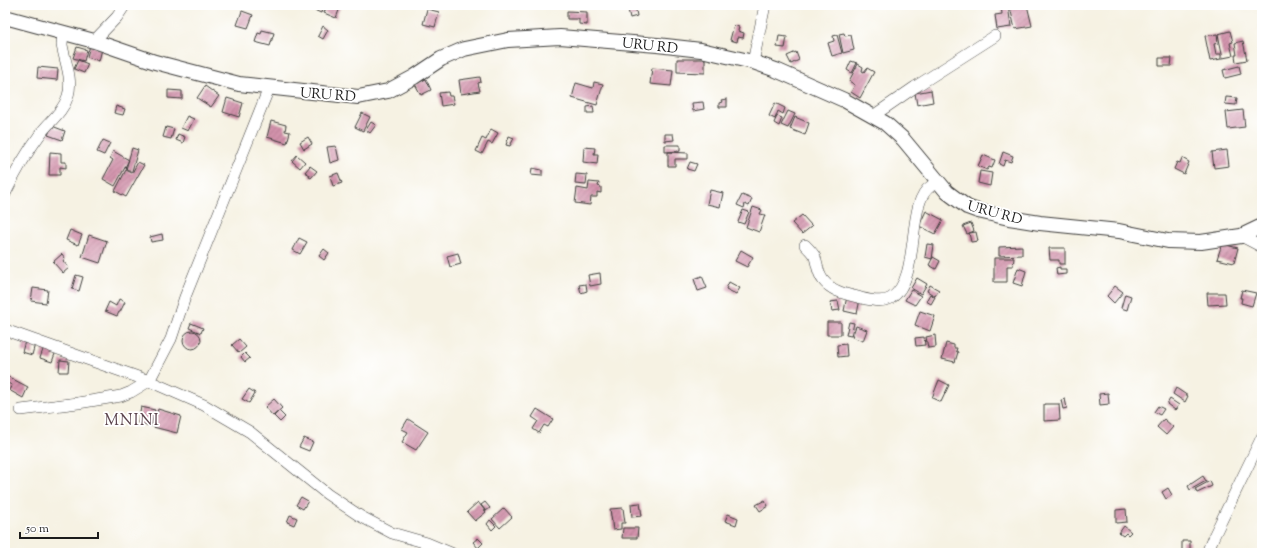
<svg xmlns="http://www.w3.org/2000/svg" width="1267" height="558" viewBox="0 0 1267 558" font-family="'Sorts Mill Goudy',serif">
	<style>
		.building { fill: url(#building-hatch) }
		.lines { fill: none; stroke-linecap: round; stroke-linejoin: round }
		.minor-casing { stroke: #3d3c3a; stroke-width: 12 }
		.tertiary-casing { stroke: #3d3c3a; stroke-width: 16 }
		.minor { stroke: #fff; stroke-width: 11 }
		.tertiary { stroke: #fff; stroke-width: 14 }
		.labels { text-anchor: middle; stroke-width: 3.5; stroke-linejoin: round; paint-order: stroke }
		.street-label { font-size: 14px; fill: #1c1c1c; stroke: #fff }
		.quarter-label { font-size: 16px; letter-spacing: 1px; fill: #5c454e; stroke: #fff }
	</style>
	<defs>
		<pattern id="building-hatch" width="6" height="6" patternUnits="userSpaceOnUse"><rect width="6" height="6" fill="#d292ab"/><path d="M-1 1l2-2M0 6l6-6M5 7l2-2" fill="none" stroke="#aa768a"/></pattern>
	</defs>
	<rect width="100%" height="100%" fill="#fff"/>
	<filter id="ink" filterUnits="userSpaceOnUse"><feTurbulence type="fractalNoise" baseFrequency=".025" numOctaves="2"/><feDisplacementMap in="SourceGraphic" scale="8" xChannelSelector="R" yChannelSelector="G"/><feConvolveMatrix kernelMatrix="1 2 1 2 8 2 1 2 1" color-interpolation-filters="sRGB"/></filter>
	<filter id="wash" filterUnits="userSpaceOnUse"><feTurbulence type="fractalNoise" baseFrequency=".012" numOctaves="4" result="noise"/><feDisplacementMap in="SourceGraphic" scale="16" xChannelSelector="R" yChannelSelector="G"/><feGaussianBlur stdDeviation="0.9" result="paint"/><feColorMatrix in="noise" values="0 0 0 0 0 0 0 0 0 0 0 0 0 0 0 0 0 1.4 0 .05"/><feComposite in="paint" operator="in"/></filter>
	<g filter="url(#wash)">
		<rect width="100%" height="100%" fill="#f6f2e3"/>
		<g id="blocks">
			<path class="building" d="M316 5H323L321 13 314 10Z
				M327 5H341L336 18 324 13Z
				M627 5H635L637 16 630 18Z
				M1008 5 1011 27 997 29 995 15 1002 14 1001 6Z
				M1020 5H1027L1032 26 1015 29 1010 7Z
				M427 9 439 12 435 27 423 24Z
				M242 11 253 15 248 28 237 25Z
				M567 11 587 12V25L579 24V19H567Z
				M734 25 739 27 738 31 744 33 743 38 738 37 737 42 730 40Z
				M323 26 328 30 323 39 318 36Z
				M262 30 274 33 270 46 255 42 258 33 261 34Z
				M1230 31 1233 42 1230 43 1233 56 1223 58 1218 34Z
				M844 33 845 36 851 35 854 50 843 53 839 34Z
				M1217 34 1218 43 1214 44 1216 54H1221V59L1210 61 1205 36Z
				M837 35 842 53 832 56 828 43 834 41 833 36Z
				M779 36 787 37 785 48 777 47Z
				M1243 41 1247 60 1236 62 1235 55H1237L1235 43Z
				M90 45 102 49 99 61 87 57Z
				M77 47 87 50 84 61 73 58Z
				M796 52 799 60 791 64 787 56Z
				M1159 58H1172L1171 66H1159Z
				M677 59H705V73L677 72Z
				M78 60 88 64 84 73 74 69Z
				M851 61 857 63 852 73 847 70Z
				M858 64 863 67 862 71 864 72 867 68 874 72 860 98 851 92 855 85 849 81Z
				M1239 66 1241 74 1225 78 1223 70Z
				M38 67 58 69 57 80 37 78Z
				M652 68 673 70 671 86 650 84Z
				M480 77 481 82 478 83 480 91 461 94 459 80Z
				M426 79 431 90 421 95 415 84Z
				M594 82 603 84 597 105 572 98 576 83 593 88Z
				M205 86 219 96 211 107 197 98Z
				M168 90 182 91V99L168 98Z
				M931 90 933 102 917 105 915 93Z
				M448 92 449 96H452L454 104 441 106 439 93Z
				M1226 97 1237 98 1236 105 1225 104Z
				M227 98 243 103 239 117 223 112Z
				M727 99V107H719V103L722 102 721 100Z
				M703 102 704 109 693 111 692 103Z
				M775 103 785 108 783 114 778 111 775 119 769 116Z
				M116 106 125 109 123 115 114 113Z
				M593 106 594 113H587V107Z
				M1243 110 1245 127 1228 129 1226 112Z
				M788 111 795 114 788 128 781 125Z
				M362 113 370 117 363 131 355 127Z
				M187 116 194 119 188 131 181 128Z
				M777 116 782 118 779 126 774 123Z
				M795 117 809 123 805 135 790 129Z
				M271 121 286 125 285 131 290 132 287 143 267 137Z
				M371 122 376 125 370 133 366 130Z
				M52 126 65 131 62 140 48 135Z
				M166 127 174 129 171 139 163 137Z
				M491 129 498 133 492 144 488 142 482 154 476 151 482 138 486 140Z
				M178 134 185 137 183 143 176 140Z
				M665 134H673L674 140 665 141Z
				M509 136 514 138 510 146 506 145Z
				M308 137 312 144 304 149 300 142Z
				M103 140 110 143 104 155 97 152Z
				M665 145H680V151L665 152Z
				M336 146 339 160 330 163 327 147Z
				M584 147 595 148 594 154H598L597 164 583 162Z
				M132 148 138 150 132 171 126 169Z
				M1227 150 1229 166 1214 168 1212 152Z
				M113 151 129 160 115 186 103 179 113 160 110 158Z
				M50 152 61 153V162H66V168L60 167V175H49Z
				M668 152 688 153V159H675V166H668Z
				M1003 152 1013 156 1011 162 1005 160 1003 166 999 164Z
				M297 155 305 162 300 168 292 161Z
				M983 155 995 160 992 168 989 167 987 170 978 166Z
				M1182 158 1189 162 1184 174 1174 169 1177 162 1180 163Z
				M138 162 144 165 126 197 115 191 126 170 132 173Z
				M690 162 697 164 694 171 687 169Z
				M310 166 317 171 311 178 309 177 310 175 305 172Z
				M532 168 542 170V176L531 175Z
				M980 171 992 173 990 186 978 183Z
				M338 173 342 183 333 186 330 176Z
				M576 174 587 175 586 185 575 184Z
				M589 182 599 183 598 186 601 187V193L597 192V197H591L590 205 575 203 577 188 588 190Z
				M710 190 723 193 720 207 707 204Z
				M742 195 752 199 749 206 745 204 744 208 737 205Z
				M753 207 762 210 760 214 765 215 759 232 746 227Z
				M743 210 749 212 744 224 738 222Z
				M926 211 943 220 935 234 919 226Z
				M802 215 812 226 802 234 792 223Z
				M971 223 974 231 967 234 963 226Z
				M70 230 82 235 78 245 66 240Z
				M976 232 978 241 971 242 969 233Z
				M162 234 163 240 151 242 150 237Z
				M89 235 107 241 100 263 82 257Z
				M299 238 307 242 300 254 293 250Z
				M927 244 934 245 932 259 925 257Z
				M1222 244 1238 248 1234 263 1217 259Z
				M1022 246V255L999 256V247Z
				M1049 248H1065V264H1059V260H1050Z
				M324 249 329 253 324 260 319 256Z
				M741 250 753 257 747 267 735 261Z
				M458 253 461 264 450 267 447 256Z
				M62 254 65 258 63 261 69 268 63 273 53 262Z
				M933 257 940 261 936 269 929 265Z
				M994 258H1014L1013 266H1007V282H994Z
				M1060 267V269H1066V274L1057 275 1056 268Z
				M1018 268 1026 271 1022 286 1013 283Z
				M600 273 601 284 590 286 588 275Z
				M76 275 83 277 79 291 72 289Z
				M702 276 707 288 698 291 694 279Z
				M917 278 927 284 921 294 911 288Z
				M729 282 740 288 736 294 726 289Z
				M586 284 587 291 581 293 579 285Z
				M930 285 939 290 935 296 927 291Z
				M1115 286 1123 292 1114 303 1107 296Z
				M33 288 48 290 46 303 31 301Z
				M911 290 921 296 915 305 905 300Z
				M1242 290 1256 293 1252 306 1241 303 1242 298H1240Z
				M1207 293H1225L1226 304 1208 305Z
				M930 294 935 297 931 304 926 301Z
				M1125 294 1131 296 1127 310 1121 308Z
				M847 296 860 299 857 314 844 311Z
				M119 299 125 302 120 312H119L117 316 105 311 109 302 116 306Z
				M838 301 840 310 832 311 830 302Z
				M920 311 935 316 930 331 915 325Z
				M827 322H841V335H827Z
				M849 322 854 323 851 336 846 335Z
				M191 323 203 328 201 333 189 328Z
				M856 326 867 330 863 341 852 337Z
				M183 340a9 9 0 1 1 18 0a9 9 0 1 1-18 0Z
				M935 335 936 347 928 348 926 337Z
				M924 337 925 345 916 346 915 338Z
				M239 339 246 347 239 353 232 345Z
				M25 341 35 344 32 355 22 352Z
				M946 343 954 345V348H957L956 351 958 352 955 362 942 359Z
				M846 344 847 356 838 357 837 345Z
				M44 347 56 351 52 362 40 358Z
				M245 353 250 358 245 362 241 357Z
				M60 360 69 361 68 372H59Z
				M5 375 28 387 23 398 9 390 12 385 5 382Z
				M939 380 949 385 941 402 932 398Z
				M1176 388 1188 396 1185 402 1173 394Z
				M249 389 255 393 249 403 242 399Z
				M1108 393 1109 404 1100 405 1099 394Z
				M274 399 282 408 273 416 265 407Z
				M1065 399 1067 408 1063 409 1061 400Z
				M1170 399 1179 405 1175 410 1167 404Z
				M1044 404H1059L1060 420 1044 421Z
				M1158 406 1164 409 1160 415 1154 412Z
				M141 407 155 410 151 426 138 423Z
				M158 409 181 416 177 433 153 427Z
				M537 409 553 419 548 427 544 425 539 433 533 429 538 421 532 417Z
				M279 411 285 417 280 422 274 416Z
				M408 419 428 432 416 450 402 442 408 432 402 429Z
				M1164 419 1173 427 1166 435 1157 427Z
				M304 438 313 442 309 451 299 447Z
				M1203 476 1206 481 1190 490 1188 486Z
				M1210 481 1212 486 1197 493 1195 489Z
				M1168 488 1172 495 1166 499 1162 492Z
				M301 497 308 501 303 509 296 505Z
				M765 500 768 506 760 511 756 505Z
				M478 502 486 512 475 521 467 512Z
				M485 502 490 508 486 511 481 505Z
				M640 503 642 516 632 517 631 504Z
				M504 508 512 517 500 528 492 519Z
				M623 508 625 523H621V529L613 530 610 509Z
				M1126 509 1127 522 1116 523V510Z
				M728 514 738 518 736 525 725 521Z
				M290 515 297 518 294 525 287 522Z
				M490 520 496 526 492 530 487 524Z
				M1124 526 1131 532 1128 535 1126 533 1123 536 1119 533Z
				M623 528H638L637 538H622Z
				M478 538 483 543 478 548 473 542Z
				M1182 541H1190V553H1182Z"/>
		</g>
	</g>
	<g filter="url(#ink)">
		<use href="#blocks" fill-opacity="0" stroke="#3d3c3a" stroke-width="1"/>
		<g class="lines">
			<defs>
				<path id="minor" d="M94 41 117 17 125 5
					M753 62 765 5
					M873 116 915 87 995 36
					M5 194C15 173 27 152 41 133 50 121 63 112 68 96 73 79 65 62 62 45 62 41 63 37 63 33
					M1241 236 1262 247
					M805 245C809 249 813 253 815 257 817 264 818 274 823 280 832 292 847 294 861 298 869 300 883 303 891 298 922 279 905 202 931 186 933 184 936 183 939 182
					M5 330 149 381 204 405 250 432 327 494 360 516 392 533 427 543 451 553
					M21 410 78 403 121 396 131 392 149 381 171 339 185 297 269 88
					M1207 553 1213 538 1262 437"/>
				<path id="tertiary" d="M5 17 94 41 155 62 239 84 358 97 388 91 414 77 441 59 464 49 508 40 560 37 657 45 701 50 753 62 776 70 844 100 885 123 903 139 947 192 967 207 978 211 1009 218 1040 223 1119 231 1168 241 1201 242 1241 236 1262 226"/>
			</defs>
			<use href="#minor" class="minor-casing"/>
			<use href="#tertiary" class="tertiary-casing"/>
			<use href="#minor" class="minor"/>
			<use href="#tertiary" class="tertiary"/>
		</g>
	</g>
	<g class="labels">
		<g class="street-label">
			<text transform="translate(650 45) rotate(6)" y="5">URU RD</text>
			<text transform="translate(328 94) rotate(4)" y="5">URU RD</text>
			<text transform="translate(995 212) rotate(15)" y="5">URU RD</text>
		</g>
		<g class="quarter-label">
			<text x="132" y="425">MNINI</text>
		</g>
	</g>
	<rect width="1267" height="558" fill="none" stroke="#fff" stroke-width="20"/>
	<path d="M20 532v6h78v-6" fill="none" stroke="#1c1c1c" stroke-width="2"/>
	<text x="26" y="532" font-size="12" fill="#1c1c1c" stroke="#ffffff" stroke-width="3" paint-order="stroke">50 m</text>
</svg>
